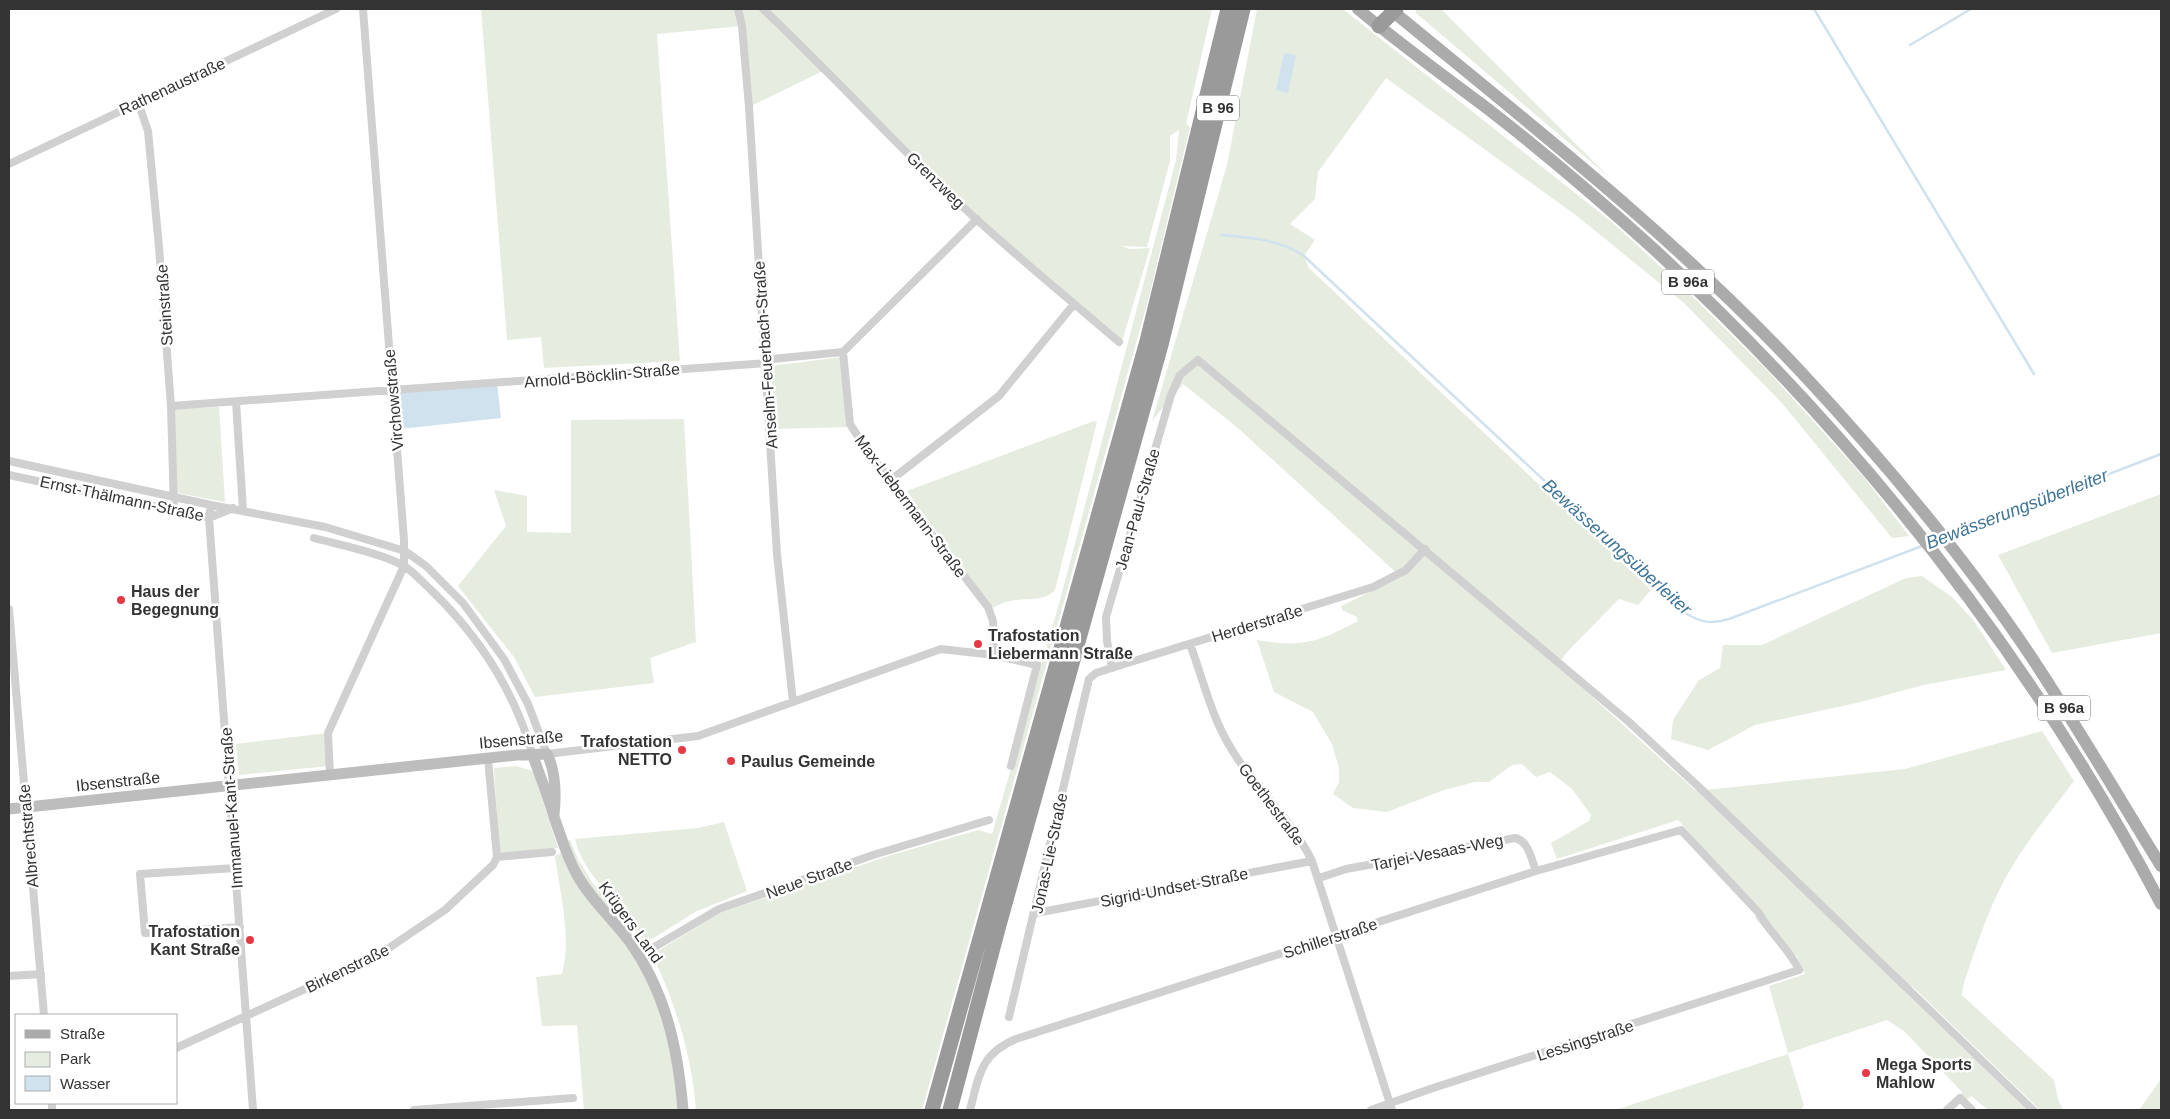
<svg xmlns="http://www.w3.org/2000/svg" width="2170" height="1119" viewBox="0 0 2170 1119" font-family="Helvetica,sans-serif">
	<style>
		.green { fill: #e6ecdf }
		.water { fill: #cfe2ee }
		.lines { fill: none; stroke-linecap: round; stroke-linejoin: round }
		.stream { stroke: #cfe2ee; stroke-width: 2.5 }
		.street { stroke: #d0d0d0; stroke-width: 8 }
		.secondary { stroke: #bdbdbd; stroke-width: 11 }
		.primary { stroke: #ababab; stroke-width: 12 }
		.highway { stroke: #9a9a9a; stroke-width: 15 }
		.poi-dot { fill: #e63946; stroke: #fff; stroke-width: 2 }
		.labels { text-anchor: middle; stroke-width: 5; stroke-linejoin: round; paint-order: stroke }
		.shield { fill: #fff; stroke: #707070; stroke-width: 1 }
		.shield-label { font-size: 15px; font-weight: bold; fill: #333 }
		.street-label { font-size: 16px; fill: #333; stroke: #fff }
		.poi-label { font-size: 16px; font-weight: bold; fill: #333; stroke: #fff; text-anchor: start }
		.water-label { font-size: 18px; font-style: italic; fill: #3f7597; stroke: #fff }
	</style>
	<rect width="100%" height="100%" fill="#fff"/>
	<path class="green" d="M481 9H1212L1186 124 1190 127 1149 297 922 1110H696C692 1056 676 1005 653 956L656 952 720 913 885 857 978 830 992 834 1059 604 1176 160 1179 130 1170 136V161L1147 247 1122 246 1130 249 1150 248 1120 348 1118 342 977 219 827 69 749 107 742 26 657 34 680 361 544 368 541 337 507 340Z
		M1257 9H1343L1613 223 1691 295 1767 370 1863 476 1909 536 1892 538 1782 403 1684 303 1577 216 1386 78 1318 172 1315 199 1290 224 1315 240 1304 256 1309 268 1651 590 1638 605 1619 599 1568 651 1557 665 1696 791 1905 769 2042 731 2074 781C2050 813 2024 844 2005 879 1987 912 1975 950 1963 986L1962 995 2054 1080 2058 1099 2063 1110H2040L1912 986 1904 991 2027 1110H1988L1971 1096 1965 1101 1962 1096V1092L1904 1031 1887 1020 1788 1053 1769 986 1805 974 1796 955 1788 954 1755 918 1757 910 1678 820 1557 859 1551 843 1589 821 1591 815 1572 789 1550 772 1536 777 1522 764 1512 765 1489 782H1475L1444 790 1387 812 1353 808 1333 794 1339 782V768L1332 744 1313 712 1274 692 1257 640C1303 648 1318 642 1358 621L1357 617 1342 610 1341 606 1401 577 1239 429 1183 384 1152 421 1227 165Z
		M1415 9H1441L1610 178 1416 13Z
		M842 357 848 427 775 429 771 366Z
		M219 407 225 502 177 493 174 409Z
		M684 419 696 642 650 658 654 683 535 697 514 657 458 586 506 526 494 490 527 496V532L571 533V420Z
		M1094 421 1097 422 1055 590C1042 603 1026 597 1010 601 1003 602 997 606 991 608L907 491Z
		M2161 494V633L2052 653 1998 555Z
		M1922 576 1952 597 1974 621 2006 670 1923 685 1861 702 1755 725 1708 750 1671 739 1673 720 1699 680 1720 668 1723 645H1762L1906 578Z
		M328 733 329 766 239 775 236 744Z
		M516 766 533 771 558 848 504 854 499 851 494 768Z
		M724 822 747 891 697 911 647 942C635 938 631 922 624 912 606 889 582 870 575 839L698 828Z
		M565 840H570L579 861 594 885 620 915 640 946 588 885Z
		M561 853 567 868C592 900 619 932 640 967 666 1010 673 1061 678 1110H584L577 1025 542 1026 536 977 562 974C572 937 560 893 555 856Z
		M1788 1054 1804 1105 1801 1110H1615Z
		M2161 1079V1110H2139Z"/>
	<path class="water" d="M1284 53 1296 55 1288 93 1276 90Z
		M497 383 501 418 400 429 396 391Z"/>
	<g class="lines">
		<path class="stream" d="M1814 9 2034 374
			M1910 45 1971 9
			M1221 235C1251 238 1279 239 1304 256L1687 614C1702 623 1712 624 1729 619L1922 546
			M1948 536 2161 454"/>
		<path class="street" d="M738 9 742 26 749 107 777 554 793 702
			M763 9C816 59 866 112 918 164 981 227 1051 284 1119 342
			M138 102 148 131 159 247 171 406 174 510
			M9 164 336 9
			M843 352 850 424 866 449 988 607 993 621 994 655
			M236 402 243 510
			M171 406 766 363 772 359 843 352 977 219
			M9 461 211 505 325 527 405 551 426 566 463 603 504 659 528 704 547 754 698 736 941 649 994 655 1037 665 1011 766
			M9 475 209 518 233 508
			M891 480 999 396 1074 304
			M211 505 209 518 253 1110
			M314 538C340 545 381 553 404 566 414 572 422 582 430 589 478 635 515 692 533 756
			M9 609 44 1015
			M1190 644C1203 679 1212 719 1232 750 1256 790 1291 818 1312 861L1392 1110
			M1112 668 1107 641 1106 617 1171 395 1180 375 1198 360 1629 722 1700 788 2033 1110
			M330 776 328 733 404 566V540L363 9
			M497 857 552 852
			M236 868 140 874 145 933 240 927
			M1319 878 1346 869 1515 838C1529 841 1531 859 1536 871
			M1036 913 1312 861
			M639 956 719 909 873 855 989 820
			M9 976 41 974
			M1009 1017 1089 679 1096 673 1121 665 1373 587 1406 570 1425 549
			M176 1048 377 956 445 910 493 865 497 857 488 759
			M52 1103V1110
			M414 1110 573 1098
			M970 1110C979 1076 980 1054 1016 1039L1536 871 1681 830 1759 913C1770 934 1789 948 1799 970L1430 1089 1371 1110
			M1947 1110 1960 1098 1972 1110"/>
		<path class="secondary" d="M533 756C540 776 548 796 554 817 561 836 566 855 576 873 590 899 613 919 630 942 666 993 678 1049 683 1110
			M9 809 517 755 547 754C556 772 556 796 554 815"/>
		<path class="primary" d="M1358 9C1400 44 1444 76 1488 109 1546 154 1602 202 1656 251 1861 441 2031 656 2161 904
			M1390 9C1531 125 1676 238 1801 372 1884 461 1964 556 2032 658 2077 726 2118 796 2161 866"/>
		<path class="highway" d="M1379 26 1396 9
			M932 1110 1147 341 1228 9
			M950 1110 999 925 1161 345 1243 9"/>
	</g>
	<g class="poi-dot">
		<circle cx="121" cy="600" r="5"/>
		<circle cx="978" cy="644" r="5"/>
		<circle cx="682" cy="750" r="5"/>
		<circle cx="731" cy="761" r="5"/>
		<circle cx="250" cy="940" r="5"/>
		<circle cx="1866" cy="1073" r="5"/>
	</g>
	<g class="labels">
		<g class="shield">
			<rect x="1197" y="95.5" width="42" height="25" rx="4"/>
			<rect x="1662" y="269.5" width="52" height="25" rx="4"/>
			<rect x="2038" y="695.5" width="52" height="25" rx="4"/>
		</g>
		<g class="shield-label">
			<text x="1218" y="113">B 96</text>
			<text x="1688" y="287">B 96a</text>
			<text x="2064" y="713">B 96a</text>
		</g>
		<g class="street-label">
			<text transform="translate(172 86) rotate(-25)" y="6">Rathenaustraße</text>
			<text transform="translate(936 180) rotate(44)" y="6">Grenzweg</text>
			<text transform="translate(164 305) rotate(-94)" y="6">Steinstraße</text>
			<text transform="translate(765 355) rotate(-94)" y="6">Anselm-Feuerbach-Straße</text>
			<text transform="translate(602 375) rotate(-5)" y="6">Arnold-Böcklin-Straße</text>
			<text transform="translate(393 400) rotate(-95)" y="6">Virchowstraße</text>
			<text transform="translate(122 498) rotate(12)" y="6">Ernst-Thälmann-Straße</text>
			<text transform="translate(911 506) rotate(53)" y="6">Max-Liebermann-Straße</text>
			<text transform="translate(1137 509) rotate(-74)" y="6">Jean-Paul-Straße</text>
			<text transform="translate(1257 623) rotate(-17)" y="6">Herderstraße</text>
			<text transform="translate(521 739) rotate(-5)" y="6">Ibsenstraße</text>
			<text transform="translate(118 781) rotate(-6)" y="6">Ibsenstraße</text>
			<text transform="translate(1272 804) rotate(53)" y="6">Goethestraße</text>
			<text transform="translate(231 808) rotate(-94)" y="6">Immanuel-Kant-Straße</text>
			<text transform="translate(28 836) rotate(-95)" y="6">Albrechtstraße</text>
			<text transform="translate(1437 852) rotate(-11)" y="6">Tarjei-Vesaas-Weg</text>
			<text transform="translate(1049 853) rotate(-78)" y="6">Jonas-Lie-Straße</text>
			<text transform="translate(809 878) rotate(-20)" y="6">Neue Straße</text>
			<text transform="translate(1174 887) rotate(-11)" y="6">Sigrid-Undset-Straße</text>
			<text transform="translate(631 922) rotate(54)" y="6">Krügers Land</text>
			<text transform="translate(1330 938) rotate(-18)" y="6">Schillerstraße</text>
			<text transform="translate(347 968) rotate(-26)" y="6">Birkenstraße</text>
			<text transform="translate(1585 1040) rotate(-18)" y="6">Lessingstraße</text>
		</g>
		<g class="poi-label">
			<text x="131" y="597">Haus der<tspan x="131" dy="18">Begegnung</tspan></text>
			<text x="988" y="641">Trafostation<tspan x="988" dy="18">Liebermann Straße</tspan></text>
			<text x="672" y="747" text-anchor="end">Trafostation<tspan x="672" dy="18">NETTO</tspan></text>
			<text x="741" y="767">Paulus Gemeinde</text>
			<text x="240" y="937" text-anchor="end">Trafostation<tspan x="240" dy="18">Kant Straße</tspan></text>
			<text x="1876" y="1070">Mega Sports<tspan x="1876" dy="18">Mahlow</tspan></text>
		</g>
		<g class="water-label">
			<text transform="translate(2017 509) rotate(-21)" y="6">Bewässerungsüberleiter</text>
			<text transform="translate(1617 547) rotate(42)" y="6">Bewässerungsüberleiter</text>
		</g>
	</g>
	<rect width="2170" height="1119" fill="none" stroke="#333333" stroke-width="20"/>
	<rect x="15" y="1014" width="162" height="90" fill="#ffffff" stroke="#adadad"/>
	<rect x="25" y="1030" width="25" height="8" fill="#ababab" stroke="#adadad"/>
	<text x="60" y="1039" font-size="15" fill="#333333">Straße</text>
	<rect x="25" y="1052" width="25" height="15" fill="#e6ecdf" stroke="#adadad"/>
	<text x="60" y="1064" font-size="15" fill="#333333">Park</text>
	<rect x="25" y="1076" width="25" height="15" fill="#cfe2ee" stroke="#adadad"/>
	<text x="60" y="1089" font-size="15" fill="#333333">Wasser</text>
</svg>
